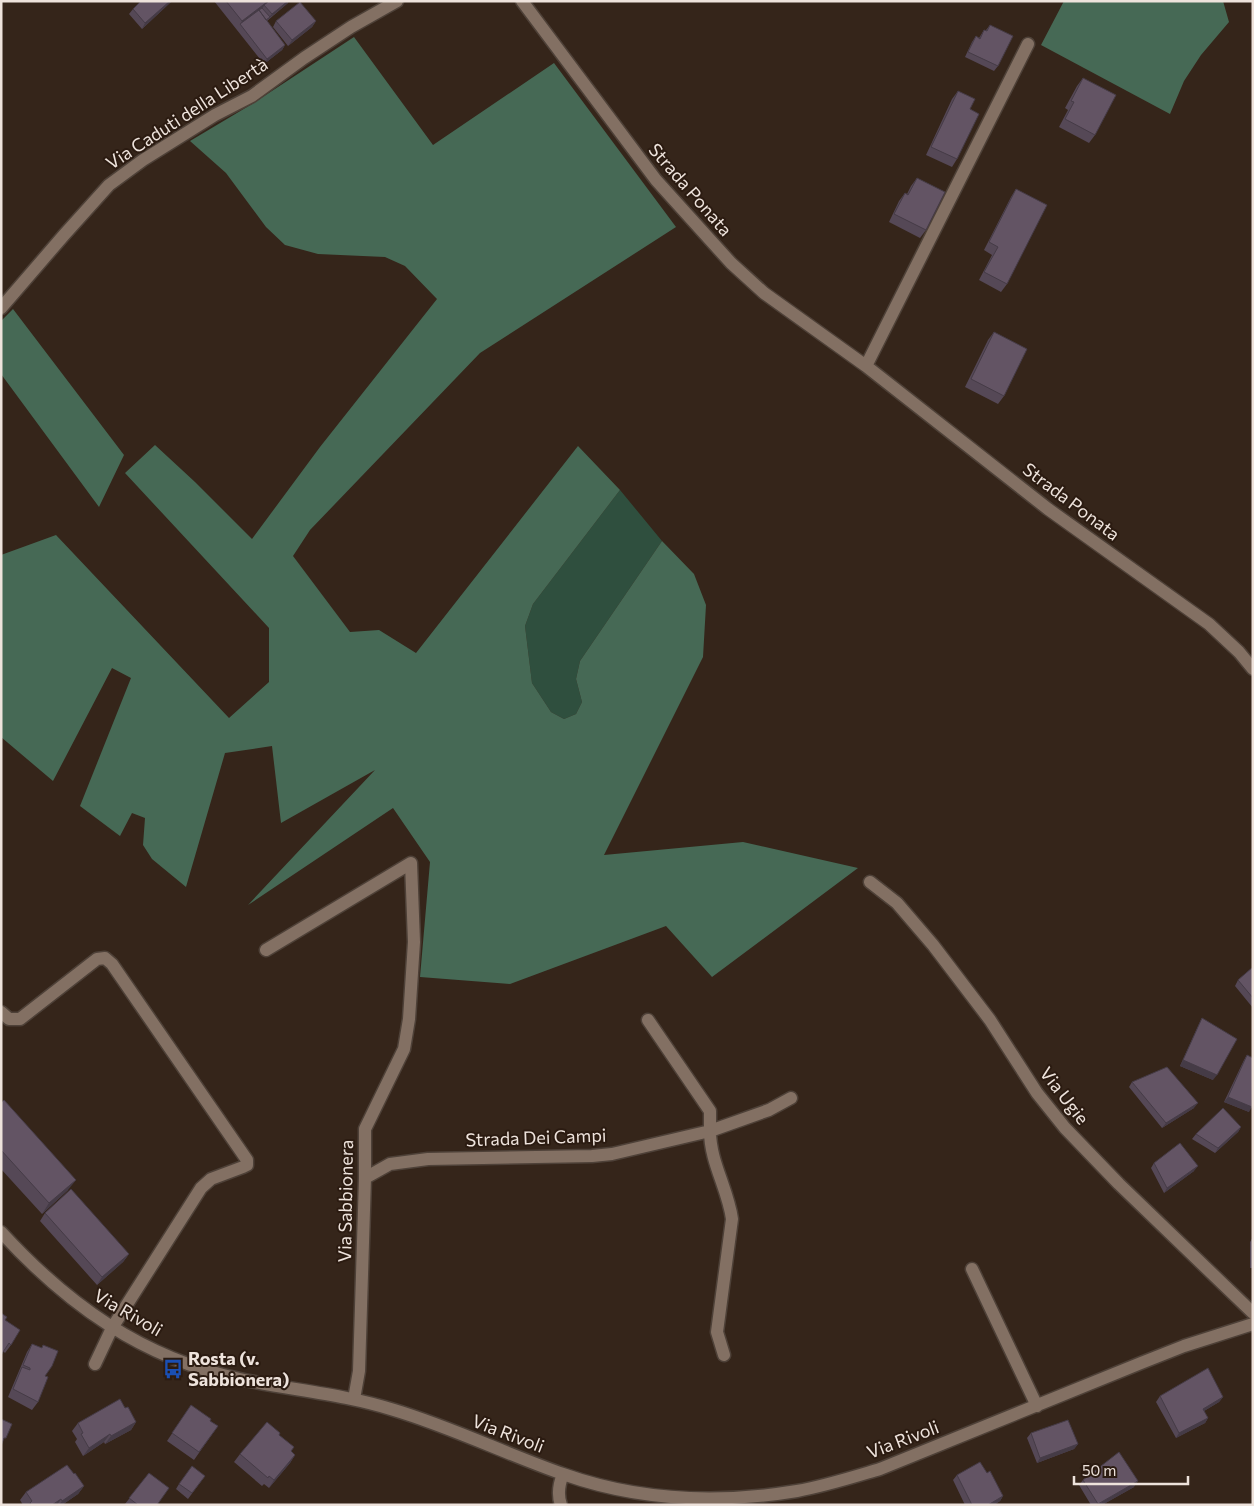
<svg xmlns="http://www.w3.org/2000/svg" width="1254" height="1506" viewBox="0 0 1254 1506" font-family="Commissioner,sans-serif">
	<style>
		.green { fill: #2f4f3e }
		.forest { fill: #466955 }
		.lines { fill: none; stroke-linecap: round; stroke-linejoin: round }
		.minor-casing { stroke: #4e4138; stroke-width: 15 }
		.minor { stroke: #837063; stroke-width: 12 }
		.wall { fill: #554856 }
		.shaded-wall { fill: #453b46 }
		.building { fill: #635464; stroke: #453b46 }
		.labels { text-anchor: middle; stroke-width: 4; stroke-linejoin: round; paint-order: stroke }
		.street-label { font-size: 18px; fill: #eee3dc; stroke: #2b1b11 }
		.poi-label { font-size: 18px; font-weight: bold; fill: #eee3dc; stroke: #2b1b11; text-anchor: start }
	</style>
	<rect width="100%" height="100%" fill="#35251a"/>
	<path class="green" d="M620 490 662 541 580 661 576 679 582 702 576 714 564 719 551 712 532 683 525 626 533 604Z"/>
	<path class="forest" d="M1064 1H1223L1229 22 1201 55 1184 81 1170 114 1041 45Z
		M354 37 433 145 554 63 676 227 480 353 310 530 293 556 350 632 379 630 416 653 578 446 620 490 533 604 525 626 532 683 551 712 564 719 576 714 582 702 576 679 580 661 662 541 694 574 706 605 703 657 604 855 743 842 858 868 712 977 666 926 510 984 420 977 430 862 393 808 248 905 375 770 281 823 272 746 225 753 186 887 152 859 143 845 145 818 132 813 120 836 80 806 131 678 112 668 53 781 1 737V555L56 535 229 718 269 682V628L125 473 155 445 195 482 252 539 320 447 437 299 405 266 385 257 318 254 285 245 266 227 226 173 190 141 252 104Z
		M13 309 124 455 99 507 1 374V321Z"/>
	<g class="lines">
		<defs>
			<path id="minor" d="M522 1 656 180 731 263 764 293 866 366 1048 509 1209 624 1239 652 1253 669
				M1 308 64 235 109 185 143 160 215 115 252 96 304 58 351 27 397 1
				M866 366 1028 44
				M870 882 897 903 933 945 990 1020 1037 1093 1065 1128 1119 1184 1253 1313
				M266 950 411 863 414 942 409 1019 404 1049 365 1129V1178L359 1371 354 1399
				M1 1012 9 1019H20L97 959 105 958 112 964 247 1160V1165L243 1167 211 1179 201 1188 112 1328 95 1364
				M365 1178 390 1164 428 1159 592 1156 612 1154 710 1131V1111L648 1020
				M1 1232C68 1305 142 1358 240 1379 291 1390 344 1394 394 1410 451 1427 506 1454 563 1474 639 1501 718 1504 797 1491 825 1486 853 1477 880 1469L1141 1363 1184 1346 1253 1324
				M972 1269 1037 1406
				M724 1355 717 1332 732 1219C728 1189 710 1162 710 1131L769 1110 791 1098
				M561 1505C557 1494 559 1484 563 1474"/>
		</defs>
		<use href="#minor" class="minor-casing"/>
		<use href="#minor" class="minor"/>
	</g>
	<path class="wall" d="M141 1H172L142 29 129 14 133 9Z
		M214 1H266L264 5 288 3 267 21 285 45 282 50 264 64Z
		M276 21H316L312 27 288 46 273 27Z
		M990 25 998 66 994 71 965 57 972 42 976 36 979 38 984 30H986Z
		M1083 78 1095 135 1089 143 1059 127 1068 110 1065 108 1077 86Z
		M958 91 970 109 957 159 952 167 926 155 952 99Z
		M917 178 926 230 920 238 889 222 899 201 905 193 907 194 911 186Z
		M1016 189 1007 284 1001 292 979 280 992 255 984 250 1011 197Z
		M994 332 1004 396 998 404 965 387 988 340Z
		M1253 967V1008L1235 986 1238 980Z
		M1202 1018 1213 1080 1180 1066 1199 1024Z
		M1247 1055 1249 1112 1224 1102 1244 1060Z
		M1132 1082 1194 1108 1162 1128 1129 1087Z
		M1 1103 68 1190 42 1214 1 1169Z
		M1241 1127 1238 1132 1215 1153 1192 1139 1196 1134Z
		M1154 1163 1194 1171 1164 1193 1151 1168Z
		M45 1213 129 1254 123 1262 97 1285 40 1221Z
		M1253 1237V1268H1250V1242Z
		M1 1313 5 1320 11 1345 5 1353 4 1352Z
		M32 1344 42 1348 43 1345 45 1376 38 1402 32 1410 8 1397 27 1352Z
		M1160 1396 1223 1397 1219 1402 1204 1411 1208 1418 1205 1423 1176 1438 1156 1402Z
		M191 1405 210 1421 218 1426 194 1460 167 1441Z
		M125 1408 136 1422 131 1430 105 1444 104 1442 83 1456 75 1442 77 1439 72 1431 78 1423Z
		M1031 1433 1078 1444 1074 1449 1037 1463 1027 1438Z
		M279 1435 294 1447 291 1451 295 1455 290 1463 269 1488 264 1484 262 1486 234 1462 240 1454Z
		M149 1473 157 1505H127L125 1504Z
		M987 1473 1003 1496 1000 1501 994 1505H965L953 1480 957 1475Z
		M74 1474 84 1486 78 1494 62 1505H23L20 1500 26 1492Z
		M205 1476 188 1499 176 1489 179 1484Z
		M1083 1480 1134 1487 1102 1505H1091L1079 1485Z"/>
	<path class="shaded-wall" d="M170 1H172L142 29 145 23Z
		M288 1H289L288 3 262 24 272 14Z
		M267 2 261 10 240 24 242 21Z
		M316 21 312 27 288 46 292 40Z
		M285 45 282 50 264 64 267 59Z
		M1183 1060 1217 1075 1213 1080 1180 1066Z
		M1228 1097 1252 1107 1249 1112 1224 1102Z
		M1198 1103 1194 1108 1162 1128 1166 1123Z
		M1241 1127 1238 1132 1215 1153 1218 1148Z
		M1198 1166 1194 1171 1164 1193 1167 1188Z
		M76 1180 68 1190 42 1214 49 1203Z
		M129 1254 123 1262 97 1285 102 1277Z
		M1223 1397 1219 1402 1199 1414 1203 1409Z
		M1208 1418 1205 1423 1176 1438 1179 1433Z
		M136 1422 131 1430 105 1444 111 1436Z
		M110 1434 104 1442 83 1456 89 1448Z
		M1078 1444 1074 1449 1037 1463 1040 1458Z
		M295 1455 290 1463 269 1488 274 1480Z
		M1138 1481 1134 1487 1102 1505H1097Z
		M84 1486 78 1494 62 1505H59L62 1501Z
		M1003 1496 1000 1501 994 1505H988Z
		M61 1499 57 1505H52Z"/>
	<path class="building" d="M141 1H170L145 23 133 9Z
		M226 1H266L267 2 242 21Z
		M269 1H288L272 14 264 5Z
		M300 2 316 21 292 40 276 21Z
		M262 8 270 17 266 20 259 10Z
		M259 10 285 45 267 59 240 24Z
		M990 25 1013 36 998 66 968 52 976 36 980 39 984 30 987 31Z
		M1083 78 1116 95 1095 135 1065 119 1074 102 1071 101Z
		M958 91 975 99 970 109 979 114 957 159 931 147Z
		M917 178 945 192 926 230 894 214 905 193 908 195Z
		M1016 189 1047 205 1007 284 984 272 998 247 989 242Z
		M994 332 1027 349 1004 396 971 379Z
		M1253 967V998L1238 980Z
		M1202 1018 1237 1039 1217 1075 1183 1060Z
		M1247 1055 1253 1058 1252 1107 1228 1097Z
		M1167 1067 1198 1103 1166 1123 1132 1082Z
		M4 1100 76 1180 49 1203 1 1150V1103Z
		M1223 1108 1241 1127 1218 1148 1196 1134Z
		M1180 1143 1198 1166 1167 1188 1154 1163Z
		M71 1189 129 1254 102 1277 45 1213Z
		M1 1313 7 1317 5 1320 20 1330 11 1345 9 1343 1 1355Z
		M32 1344 42 1348 43 1345 58 1351 52 1366 45 1376 48 1377 38 1402 13 1389 22 1367 30 1370V1368L23 1365Z
		M1208 1368 1223 1397 1203 1409 1208 1418 1179 1433 1160 1396Z
		M120 1399 125 1408 128 1407 136 1422 111 1436 110 1434 89 1448 81 1434 83 1433 78 1423Z
		M191 1405 211 1419 210 1421 218 1426 199 1452 172 1433Z
		M1 1419 12 1424 6 1438H4L1 1446Z
		M1068 1420 1078 1444 1040 1458 1031 1433Z
		M267 1422 280 1433 279 1435 294 1447 291 1451 295 1455 274 1480 269 1476 268 1478 240 1454Z
		M1119 1452 1138 1481 1098 1504 1083 1480Z
		M980 1462 987 1473 990 1471 1003 1496 988 1505H972L957 1475Z
		M67 1465 74 1474 75 1473 84 1486 62 1501 61 1499 52 1505H31L30 1503 32 1501 26 1492Z
		M192 1466 205 1476 192 1493 179 1484Z
		M149 1473 169 1488 157 1505H138L129 1498Z"/>
	<defs>
		<symbol id="bus-bare" viewBox="-9 -9 18 18"><path d="M-5-6H5V4H4V6H2V4H-2V6H-4V4H-5ZM-3.5-4V0h7V-4ZM-3.5 1.2v1.5H-2V1.2ZM2 1.2v1.5H3.5V1.2Z" fill="#1a4fb4" stroke="#2b1b11" stroke-width="2.5" paint-order="stroke"/></symbol>
	</defs>
	<g fill-rule="evenodd">
		<use href="#bus-bare" x="159" y="1355" width="28" height="28"/>
	</g>
	<g class="labels">
		<g class="street-label">
			<text transform="translate(187 114) rotate(-33)" y="6">Via Caduti della Libertà</text>
			<text transform="translate(690 190) rotate(49)" y="6">Strada Ponata</text>
			<text transform="translate(1071 502) rotate(37)" y="6">Strada Ponata</text>
			<text transform="translate(1064 1096) rotate(52)" y="6">Via Ugie</text>
			<text transform="translate(536 1138) rotate(-2)" y="6">Strada Dei Campi</text>
			<text transform="translate(346 1201) rotate(-89)" y="6">Via Sabbionera</text>
			<text transform="translate(128 1313) rotate(30)" y="6">Via Rivoli</text>
			<text transform="translate(508 1434) rotate(21)" y="6">Via Rivoli</text>
			<text transform="translate(903 1440) rotate(-21)" y="6">Via Rivoli</text>
		</g>
		<g class="poi-label">
			<text x="188" y="1365">Rosta (v.<tspan x="188" dy="21">Sabbionera)</tspan></text>
		</g>
	</g>
	<rect width="1254" height="1506" fill="none" stroke="#eee3dc" stroke-width="5"/>
	<path d="M1074 1476v8h114v-8" fill="none" stroke="#eee3dc" stroke-width="2.5"/>
	<text x="1082" y="1476" font-size="15" fill="#eee3dc" stroke="#2b1b11" stroke-width="4" paint-order="stroke">50 m</text>
</svg>
